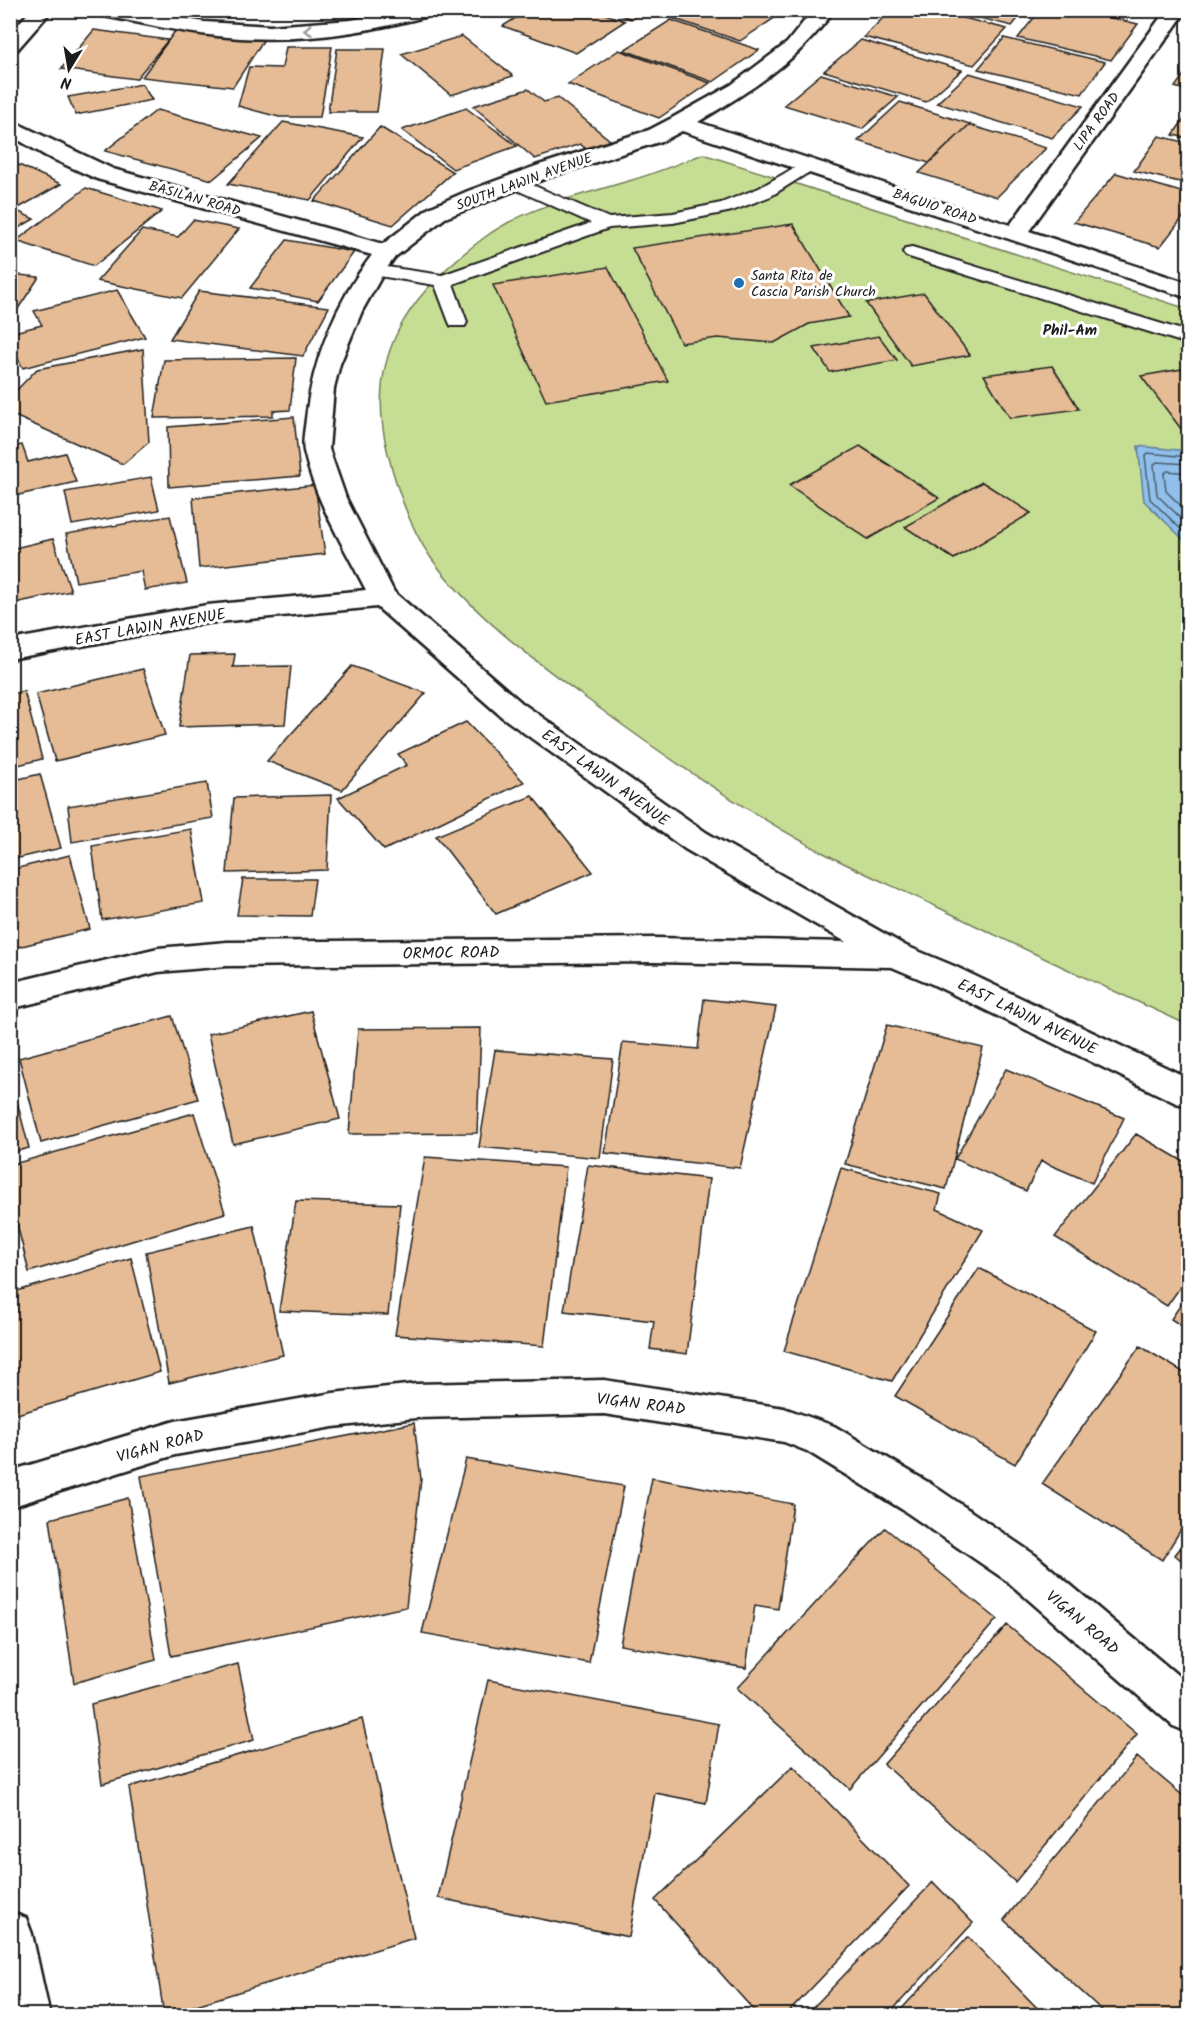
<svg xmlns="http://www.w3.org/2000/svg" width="1199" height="2026" viewBox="0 0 1199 2026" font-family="Kalam,sans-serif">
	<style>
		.green { fill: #c6de94; stroke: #717d58; stroke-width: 1.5 }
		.water { fill: #8fbfea; stroke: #617e98; stroke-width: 1.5 }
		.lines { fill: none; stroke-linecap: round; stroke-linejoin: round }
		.shore { stroke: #4a5d6e; stroke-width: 1.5 }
		.building { fill: #e5bc95; stroke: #1c1c1c; stroke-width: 1.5 }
		.service-casing { stroke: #1c1c1c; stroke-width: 4 }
		.minor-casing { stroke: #1c1c1c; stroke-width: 5 }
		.service { fill: #fff; fill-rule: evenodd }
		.minor { fill: #fff; fill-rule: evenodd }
		.oneway { stroke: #999 }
		.poi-dot { fill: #1f6fb2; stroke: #fff; stroke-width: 2 }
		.labels { text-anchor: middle; stroke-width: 6; stroke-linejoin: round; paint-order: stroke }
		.far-street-label { font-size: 14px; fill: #1c1c1c; stroke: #fff }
		.far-poi-label { font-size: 14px; fill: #1c1c1c; stroke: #fff; text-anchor: start }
		.far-neighbourhood-label { font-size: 15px; font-weight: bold; fill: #1c1c1c; stroke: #fff }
		.street-label { font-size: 16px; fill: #1c1c1c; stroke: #fff }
	</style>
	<rect width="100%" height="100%" fill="#fff"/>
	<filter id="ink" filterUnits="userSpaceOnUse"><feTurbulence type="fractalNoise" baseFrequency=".0167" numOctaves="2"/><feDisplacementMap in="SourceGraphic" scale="12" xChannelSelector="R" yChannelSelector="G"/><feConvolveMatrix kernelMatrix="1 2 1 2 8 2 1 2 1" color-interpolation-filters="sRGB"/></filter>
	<g filter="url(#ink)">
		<path class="green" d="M703 154 1188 309V1025C1102 986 1015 945 929 903 889 884 846 866 807 844 730 801 658 752 587 699 531 658 472 614 431 558 410 528 397 489 388 454 363 356 409 293 485 237 528 206 582 195 632 180 656 173 680 163 703 154Z"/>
		<path class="water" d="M1138 446 1188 451V544L1144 501Z"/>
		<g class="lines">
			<path class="shore" d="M1188 457 1148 453 1145 456 1150 499 1188 536
				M1188 464 1157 462 1154 465 1157 495 1188 525
				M1188 473 1167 471 1164 474 1166 491 1188 513"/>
		</g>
		<path class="building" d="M528 10H594L625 21 576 53 503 26Z
			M608 10H644L631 19Z
			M683 10H775L782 13 740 41 672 18Z
			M891 10H932L1007 29 974 65 864 37Z
			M948 10H1025L1012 26Z
			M1040 10H1077L1138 24 1111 60 1018 38Z
			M1104 10H1138L1133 17Z
			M671 20 759 50 713 82 624 50Z
			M178 27 266 36 233 87 142 77Z
			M94 30 168 40 136 79 61 69Z
			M462 36 513 76 451 95 401 54Z
			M1004 38 1105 62 1082 94 978 69Z
			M861 40 962 70 926 102 824 71Z
			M286 47H332L320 117H279L238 106 249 67 282 68Z
			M337 49H385L377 112H328Z
			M619 50 710 83 659 118 568 84Z
			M1188 69V91L1175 87Z
			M969 73 1083 106 1052 138 937 103Z
			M821 74 898 97 862 129 784 105Z
			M142 84 152 100 76 115 68 97Z
			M528 89 544 102 558 98 616 145 591 153 580 144 535 159 473 106Z
			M900 102 970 124 929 163 858 141Z
			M466 108 517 146 453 169 402 130Z
			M157 110 262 138 212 180 105 151Z
			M1188 113V138L1173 135Z
			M283 122 363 137 310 200 228 184Z
			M969 125 1046 148 997 197 919 173Z
			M380 127 453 172 393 225 314 201Z
			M1159 136 1188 143V184L1134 171Z
			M19 165 61 184 15 210 34 219 10 233V170Z
			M1116 173 1188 194V211L1160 247 1074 222Z
			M86 188 162 211 94 266 16 241Z
			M193 220 239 229 182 298 97 281 142 230 178 237Z
			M793 224 849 317 809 324 774 343 718 338 681 343 632 248Z
			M287 240 354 252 318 301 250 288Z
			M608 267 668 381 546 401 493 285Z
			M10 274 39 277 10 321Z
			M117 290 145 337 23 368 10 344V333L42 325 34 311Z
			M199 291 329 307 303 356 170 339Z
			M924 293 970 355 911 366 866 303Z
			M879 336 897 360 830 372 814 348Z
			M143 349 149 442 123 464 10 414V397L37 369Z
			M296 358 290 410 273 411V416L154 418 164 360Z
			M1052 366 1079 409 1010 418 984 375Z
			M1188 368V438L1141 376Z
			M294 417 300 476 169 487 168 427Z
			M22 445 28 462 65 453 76 482 10 497V447Z
			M860 446 903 474 939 498 868 539 789 485Z
			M151 477 159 510 72 525 65 492Z
			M982 482 1031 513 954 559 905 527Z
			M315 485 325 554 199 568 193 498Z
			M170 516 187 583 145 590 141 571 76 582 66 534Z
			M53 539 71 591 10 604V549Z
			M235 654 233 667 291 666 285 724 179 727 190 655Z
			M352 666 426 693 342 790 267 761Z
			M143 669 165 735 55 761 36 694Z
			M24 691 42 759 10 767V694Z
			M466 722 524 782 384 850 338 798 407 765 398 754Z
			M40 774 61 848 10 860V781Z
			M207 783 213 818 72 842 68 806Z
			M331 795 327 870 227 873 234 798Z
			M532 796 593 872 496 914 436 836Z
			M191 829 204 903 102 920 92 846Z
			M70 855 90 929 10 949V870Z
			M243 879H315L310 916 237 915Z
			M704 999 776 1007 740 1168 605 1153 623 1042 698 1049Z
			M311 1011 340 1119 233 1144 208 1034Z
			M172 1016 198 1099 41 1143 19 1058Z
			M887 1025 983 1048 946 1189 845 1164Z
			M481 1028 477 1133 349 1134 358 1029Z
			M495 1050 613 1059 600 1158 479 1147Z
			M1006 1069 1124 1118 1092 1183 1041 1161 1026 1191 955 1159Z
			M10 1074 29 1148 10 1153Z
			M194 1113 225 1213 29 1272 10 1196V1165Z
			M1136 1134 1188 1164V1276L1167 1306 1055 1237Z
			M425 1157 566 1167 544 1346 395 1335Z
			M588 1165 709 1179 687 1354 650 1349 654 1321 564 1311Z
			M841 1168 941 1194 937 1209 983 1230 892 1381 784 1351Z
			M296 1201 400 1204 388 1315 279 1311Z
			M254 1226 283 1355 169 1383 146 1252Z
			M131 1258 160 1372 14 1415 10 1398V1293Z
			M979 1268 1096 1331 1015 1464 895 1396Z
			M1188 1294V1330L1171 1319Z
			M1140 1346 1188 1375V1518L1162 1560 1042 1484Z
			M414 1423 421 1479 406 1607 171 1656 141 1476Z
			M466 1459 624 1486 589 1663 422 1633Z
			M652 1478 793 1504 778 1609 755 1605 746 1668 620 1645Z
			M128 1498 156 1660 74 1683 50 1519Z
			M885 1528 997 1619 850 1789 737 1688Z
			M1188 1538V1566L1175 1555Z
			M1007 1625 1137 1734 1015 1882 884 1764Z
			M238 1664 254 1740 102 1784 91 1704Z
			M488 1680 719 1724 706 1803 655 1793 629 1937 438 1898Z
			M362 1719 414 1938 164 2015 129 1787Z
			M1137 1757 1188 1800V2009L1183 2016H1108L1004 1920Z
			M793 1766 909 1886 785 2016H759L655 1900Z
			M933 1882 973 1923 887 2016H805Z
			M968 1937 1045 2016H895Z"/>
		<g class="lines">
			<defs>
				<path id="service" d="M808 160 814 161 817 165 814 169 771 196 732 211 673 223 609 228 453 284 467 322 465 326H451L449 322 435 285 373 275 367 274 364 270 367 266 373 265 442 275 591 223 508 186 505 182 508 178 514 177 609 218 673 213 721 203 759 188Z
					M912 247 1188 332V344L906 256 903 252 906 248Z"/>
				<path id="minor" d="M31 10H52L17 50 10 52V33Z
					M94 10H138L204 22 270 26 351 20 403 10H438L435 14C364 34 291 44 217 36 179 32 142 23 104 16L97 14Z
					M813 10H834C798 62 751 90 698 122L1010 225 1166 10H1187L1029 231 1188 283V298L682 131 665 140 552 176 445 218 395 257 384 272 362 311 340 364 334 388 329 449 346 498 394 592 522 703 707 833 906 946 954 966 1188 1078V1106L1176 1103 932 984 892 967 655 962 227 966 158 972 10 1009V983L158 948 227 942 655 938 846 942 685 849 502 717 377 607 207 623 10 659V640L207 605 366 590C343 545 315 500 304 451 302 442 305 429 306 419 312 361 336 302 372 255L97 179 46 156 10 135V120L113 169 383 244 429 208 468 191 536 166 649 130 672 118 731 85 787 43Z
					M604 1380 784 1408 834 1426 931 1484 1035 1555 1188 1684V1732L1173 1726 1007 1581 903 1510 807 1451 784 1442 604 1414 416 1418 333 1427 175 1455 10 1507V1471L175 1421 333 1393 416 1384Z
					M10 1912 26 1918 32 1934 50 2016H10Z"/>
			</defs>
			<use href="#service" class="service-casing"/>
			<use href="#minor" class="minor-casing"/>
			<use href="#service" class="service"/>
			<use href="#minor" class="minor"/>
		</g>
		<defs><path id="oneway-chevron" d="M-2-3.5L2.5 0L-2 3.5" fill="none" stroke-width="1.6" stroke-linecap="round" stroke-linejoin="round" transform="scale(1.5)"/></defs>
		<use class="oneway" href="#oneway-chevron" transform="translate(308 30) rotate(174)"/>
	</g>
	<circle class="poi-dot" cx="739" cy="283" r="6"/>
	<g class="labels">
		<g class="far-street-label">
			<text transform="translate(1096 121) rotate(-54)" y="5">LIPA ROAD</text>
			<text transform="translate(524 181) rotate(-20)" y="5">SOUTH LAWIN AVENUE</text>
			<text transform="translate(195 198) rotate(16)" y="5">BASILAN ROAD</text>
			<text transform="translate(935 206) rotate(18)" y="5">BAGUIO ROAD</text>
		</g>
		<g class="far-poi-label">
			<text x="751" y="280">Santa Rita de<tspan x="751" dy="16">Cascia Parish Church</tspan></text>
		</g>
		<g class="far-neighbourhood-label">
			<text x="1070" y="335">Phil-Am</text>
		</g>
		<g class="street-label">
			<text transform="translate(150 626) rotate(-10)" y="6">EAST LAWIN AVENUE</text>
			<text transform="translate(606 777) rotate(36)" y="6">EAST LAWIN AVENUE</text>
			<text transform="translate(451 952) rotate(-1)" y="6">ORMOC ROAD</text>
			<text transform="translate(1028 1016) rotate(26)" y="6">EAST LAWIN AVENUE</text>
			<text transform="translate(641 1403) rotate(7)" y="6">VIGAN ROAD</text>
			<text transform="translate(160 1445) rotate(-15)" y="6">VIGAN ROAD</text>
			<text transform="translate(1083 1622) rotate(40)" y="6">VIGAN ROAD</text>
		</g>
	</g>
	<rect width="1199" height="2026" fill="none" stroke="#fff" stroke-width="36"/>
	<rect x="18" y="18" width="1163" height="1990" fill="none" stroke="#1c1c1c" stroke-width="2" filter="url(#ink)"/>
	<g transform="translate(69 69) rotate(191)" stroke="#ffffff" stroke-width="4.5" paint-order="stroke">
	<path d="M0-4.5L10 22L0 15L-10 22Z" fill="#1c1c1c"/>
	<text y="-9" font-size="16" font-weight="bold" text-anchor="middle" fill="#1c1c1c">N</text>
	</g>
</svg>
